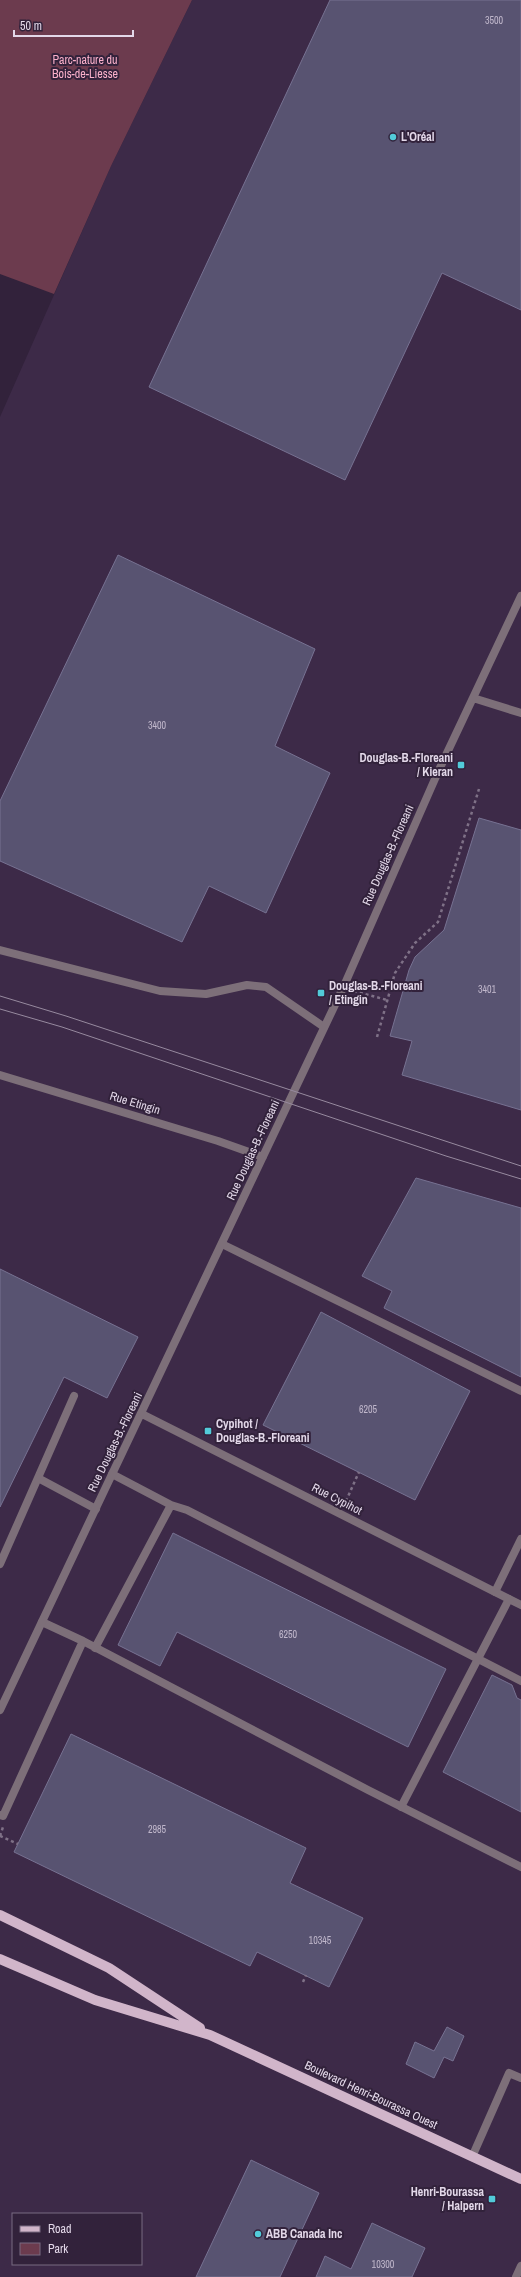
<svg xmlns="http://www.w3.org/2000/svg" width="521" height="2277" viewBox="0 0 521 2277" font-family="'Archivo Narrow',sans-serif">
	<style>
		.built { fill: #3d2a48; fill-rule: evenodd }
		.green { fill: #6c3b4e }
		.building { fill: #585371; stroke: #777292 }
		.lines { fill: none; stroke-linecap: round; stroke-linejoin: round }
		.path { stroke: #7f7187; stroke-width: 2.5; stroke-dasharray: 3 3; stroke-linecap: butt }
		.service { stroke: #7d6f79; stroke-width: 8 }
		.minor { stroke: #7d6f79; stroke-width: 8 }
		.tertiary { stroke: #7d6f79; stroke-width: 8 }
		.primary { stroke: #d1b5ca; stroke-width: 10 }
		.tram { stroke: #978a9f; stroke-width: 1 }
		.poi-dot { fill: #52cbd9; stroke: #32223b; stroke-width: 1.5 }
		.labels { text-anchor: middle; stroke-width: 4; stroke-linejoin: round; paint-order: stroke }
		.number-label { font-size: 10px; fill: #c0b7cb }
		.park-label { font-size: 12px; fill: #fab0ca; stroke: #32223b }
		.poi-label { font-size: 12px; font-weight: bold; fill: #e3d8e9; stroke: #32223b; text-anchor: start }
		.street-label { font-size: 12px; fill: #e3d8e9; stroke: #32223b }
	</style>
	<rect width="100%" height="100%" fill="#32223b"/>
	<path class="built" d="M192 0H521V2277H0V417L111 166ZM13 2214H141V2264H13Z"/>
	<path class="green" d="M0 0H192L111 166 54 294 0 274Z"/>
	<path class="building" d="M330 0H521V310L442 273 345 480 149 387Z
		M118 555 315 649 275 746 330 773 266 913 209 886 182 942 0 861V801Z
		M479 818 521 830V1110L402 1075 412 1041 390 1036 409 970 415 957 444 930Z
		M416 1178 521 1208V1377L384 1308 392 1291 362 1276Z
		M0 1269 138 1337 107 1398 64 1377 0 1507Z
		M321 1312 470 1391 415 1500 263 1425Z
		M173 1533 446 1669 408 1747 177 1632 160 1666 118 1645Z
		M492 1675 512 1685 517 1698 521 1700V1812L443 1772Z
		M71 1734 306 1848 290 1883 363 1918 329 1987 257 1952 250 1966 14 1852Z
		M447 2027 464 2036 453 2061 444 2057 434 2078 406 2064 415 2042 434 2051Z
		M251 2160 319 2193 280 2277H196Z
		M372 2223 425 2248 412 2277H316L325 2256 351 2269Z"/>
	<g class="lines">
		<path class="path" d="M354 991 387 1000
			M377 1037 395 973 415 943 438 922 479 789
			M346 1501 359 1472
			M0 1836 3 1827
			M0 1836 18 1844
			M303 1982 306 1975"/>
		<path class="service" d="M0 950 160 991 206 994 247 985 266 987 324 1027
			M222 1244 521 1391
			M38 1478 96 1509
			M171 1505 187 1510 521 1681
			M0 1564 74 1396
			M495 1592 521 1539
			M83 1641 368 1790 521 1867
			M95 1648 171 1505 112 1474
			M401 1807 509 1599
			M0 1815 3 1816 83 1641 42 1622
			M472 2157 509 2073 521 2078"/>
		<path class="minor" d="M473 698 521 713
			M0 1075 218 1141 263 1157
			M142 1414 521 1605
			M0 1710 343 988 438 772 521 596"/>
		<path class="tertiary" d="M516 2277 521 2266"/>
		<path class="primary" d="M0 1915 109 1968 200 2028
			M0 1959 95 2000 210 2035 521 2179"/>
		<path class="tram" d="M0 996 66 1016 521 1166
			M0 1009 62 1027 446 1156 521 1179"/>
	</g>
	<g class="poi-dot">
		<circle cx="393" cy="137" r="4"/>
		<rect x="457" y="761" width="8" height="8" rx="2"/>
		<rect x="317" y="989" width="8" height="8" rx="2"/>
		<rect x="204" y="1427" width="8" height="8" rx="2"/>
		<rect x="488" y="2195" width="8" height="8" rx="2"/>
		<circle cx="258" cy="2234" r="4"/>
	</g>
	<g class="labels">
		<g class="number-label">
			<text x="494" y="24">3500</text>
			<text x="157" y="729">3400</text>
			<text x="487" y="993">3401</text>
			<text x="368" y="1413">6205</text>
			<text x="288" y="1638">6250</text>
			<text x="157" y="1833">2985</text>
			<text x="320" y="1944">10345</text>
			<text x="383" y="2268">10300</text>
		</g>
		<g class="park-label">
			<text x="85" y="64">Parc-nature du<tspan x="85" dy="14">Bois-de-Liesse</tspan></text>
		</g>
		<g class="poi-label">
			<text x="401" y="141">L'Oréal</text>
			<text x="453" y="762" text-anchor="end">Douglas-B.-Floreani<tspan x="453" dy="14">/ Kieran</tspan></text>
			<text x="329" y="990">Douglas-B.-Floreani<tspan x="329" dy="14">/ Etingin</tspan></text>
			<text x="216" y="1428">Cypihot /<tspan x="216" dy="14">Douglas-B.-Floreani</tspan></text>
			<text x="484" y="2196" text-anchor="end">Henri-Bourassa<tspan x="484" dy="14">/ Halpern</tspan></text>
			<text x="266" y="2238">ABB Canada Inc</text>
		</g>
		<g class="street-label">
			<text transform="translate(388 855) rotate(-66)" y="4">Rue Douglas-B.-Floreani</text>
			<text transform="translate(135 1103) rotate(17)" y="4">Rue Etingin</text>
			<text transform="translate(253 1150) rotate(-65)" y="4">Rue Douglas-B.-Floreani</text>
			<text transform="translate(115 1442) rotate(-64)" y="4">Rue Douglas-B.-Floreani</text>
			<text transform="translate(337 1499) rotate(27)" y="4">Rue Cypihot</text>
			<text transform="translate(371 2095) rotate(25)" y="4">Boulevard Henri-Bourassa Ouest</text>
		</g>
	</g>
	<rect x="12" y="2213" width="130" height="52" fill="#32223b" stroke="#796b81"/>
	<rect x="20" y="2226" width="20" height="6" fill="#d1b5ca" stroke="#796b81"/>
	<text x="48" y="2233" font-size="12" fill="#e3d8e9">Road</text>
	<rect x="20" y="2243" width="20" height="12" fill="#6c3b4e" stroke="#796b81"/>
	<text x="48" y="2253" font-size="12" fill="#e3d8e9">Park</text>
	<path d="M14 30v6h119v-6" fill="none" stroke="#e3d8e9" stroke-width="2"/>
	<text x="20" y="30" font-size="12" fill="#e3d8e9" stroke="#32223b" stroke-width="3" paint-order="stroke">50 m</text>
</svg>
